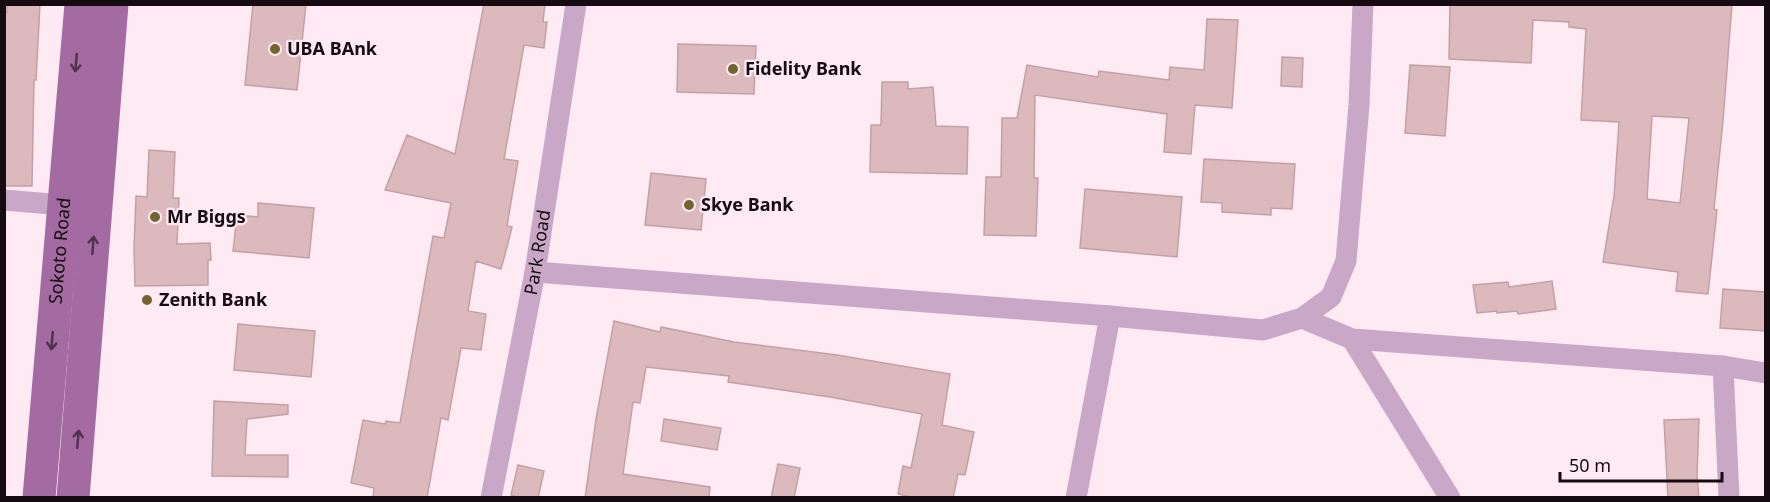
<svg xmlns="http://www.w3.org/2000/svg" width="1770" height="502" viewBox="0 0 1770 502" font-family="'Noto Sans',sans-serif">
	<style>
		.building { fill: #dbb9bd; stroke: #c2a1a5; stroke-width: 1.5; fill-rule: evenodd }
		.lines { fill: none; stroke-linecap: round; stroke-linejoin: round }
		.street { stroke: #c9a8c7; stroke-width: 21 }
		.primary { stroke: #a46aa2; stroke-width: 33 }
		.oneway { stroke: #4e314a }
		.poi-dot { fill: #726331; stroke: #fdeaf3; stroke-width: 2 }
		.labels { text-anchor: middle; stroke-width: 4.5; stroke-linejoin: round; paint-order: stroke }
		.poi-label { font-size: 18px; font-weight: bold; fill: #150b10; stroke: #fdeaf3; text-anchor: start }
		.street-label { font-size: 18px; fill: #150b10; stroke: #fdeaf3 }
	</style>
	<rect width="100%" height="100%" fill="#fdeaf3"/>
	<path class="building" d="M7 4H40L36 80H34L32 186H4V12H7Z
		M253 4H306L297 90 245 85Z
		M484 4H545L543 22H547L544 48 524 45 504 159 518 161 507 226 512 227 507 247 501 269 476 261 468 311 486 314 481 350 461 348 448 420 441 418 427 498H373L374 488 351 483 363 420 385 424 386 421 400 423 433 236 444 238 451 203 385 190 407 135 455 154Z
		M1450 4H1732L1723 121 1714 209 1717 210 1708 294 1676 291 1678 272 1603 262 1614 196 1619 122 1581 120 1586 29 1569 27V22L1533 20 1531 63 1449 59ZM1652 116 1689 118 1680 203 1647 199Z
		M1207 19 1238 20 1232 108 1195 105 1191 154 1164 152 1167 114 1035 95 1034 178H1038L1036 236 984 235 986 177H1001L1002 118H1017L1027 65 1098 77 1099 71 1169 80 1170 67 1204 70Z
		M678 44 756 46 754 94 677 92Z
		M1282 57 1303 58 1302 87 1281 86Z
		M1410 65 1450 67 1445 136 1405 133Z
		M882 82H908V89L933 87 936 126 968 127 967 174 870 172 871 125H881Z
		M149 150 175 152 173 198H179L177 244 210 243 211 260H208V285L135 286 134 248 136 196 147 197Z
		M1204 159 1295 164 1292 209 1271 208V215L1222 212V203L1201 202Z
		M651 173 706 179 701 230 645 225Z
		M1085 189 1182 197 1177 257 1080 248Z
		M258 203 314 208 309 258 233 251 237 215 258 217Z
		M1552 281 1556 309 1518 314 1517 311 1497 313V311L1477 313 1473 285 1508 282 1509 287Z
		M1723 289 1766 292V331L1720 328Z
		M614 321 660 332 661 327 734 342 837 355 950 374 942 425 974 432 965 475 958 474 953 498H916L898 494 903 466 911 468 922 414 830 397 728 382 729 376 646 367 640 403 633 402 623 474 710 487 709 498H585L596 419Z
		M238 324 315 331 311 377 234 370Z
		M214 401 288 405V414L247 419 245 455H288V477L212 476Z
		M664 419 721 428 717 450 661 441Z
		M1699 419 1697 475 1699 498H1668L1664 420Z
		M778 464 800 468 794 498H771Z
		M518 465 544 471 538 498H520L511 495Z"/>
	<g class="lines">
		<g class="street">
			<path d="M4 200 63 205"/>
			<path d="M535 272 1110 316 1263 330 1302 318 1331 297 1346 261 1359 105 1363 4"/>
			<path d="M1302 318 1352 339 1723 366 1766 373"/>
			<path d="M1352 339 1450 498"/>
			<path d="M1723 366 1729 498"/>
			<path id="s1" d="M491 498 535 272 576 4"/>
			<path d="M1076 498 1110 316"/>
		</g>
		<g class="primary">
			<path id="s2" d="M39 498 81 4"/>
			<path d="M73 498 112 4"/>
		</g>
	</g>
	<defs><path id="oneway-shaft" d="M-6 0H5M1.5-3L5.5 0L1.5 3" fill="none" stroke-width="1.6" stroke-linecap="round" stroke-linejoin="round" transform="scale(1.5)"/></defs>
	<g class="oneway">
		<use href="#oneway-shaft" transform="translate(76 63) rotate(95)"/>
		<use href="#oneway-shaft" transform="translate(93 245) rotate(-86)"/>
		<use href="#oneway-shaft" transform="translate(52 341) rotate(95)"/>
		<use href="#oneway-shaft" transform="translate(78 439) rotate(-85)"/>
	</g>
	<g class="poi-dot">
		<circle cx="275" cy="49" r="6"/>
		<circle cx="733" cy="69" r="6"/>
		<circle cx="689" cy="205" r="6"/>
		<circle cx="155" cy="217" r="6"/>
		<circle cx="147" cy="300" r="6"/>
	</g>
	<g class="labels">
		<g class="poi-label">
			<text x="287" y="55">UBA BAnk</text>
			<text x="745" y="75">Fidelity Bank</text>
			<text x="701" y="211">Skye Bank</text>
			<text x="167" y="223">Mr Biggs</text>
			<text x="159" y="306">Zenith Bank</text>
		</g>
		<g class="street-label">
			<text dy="6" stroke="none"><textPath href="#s2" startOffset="248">Sokoto Road</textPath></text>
			<text dy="6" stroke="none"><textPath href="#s1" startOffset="250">Park Road</textPath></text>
		</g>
	</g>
	<rect width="1770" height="502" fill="none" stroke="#150b10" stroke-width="12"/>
	<path d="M1560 472v9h162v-9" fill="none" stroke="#150b10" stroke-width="3"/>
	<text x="1569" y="472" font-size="18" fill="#150b10" stroke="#fdeaf3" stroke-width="4.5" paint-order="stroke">50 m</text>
</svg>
